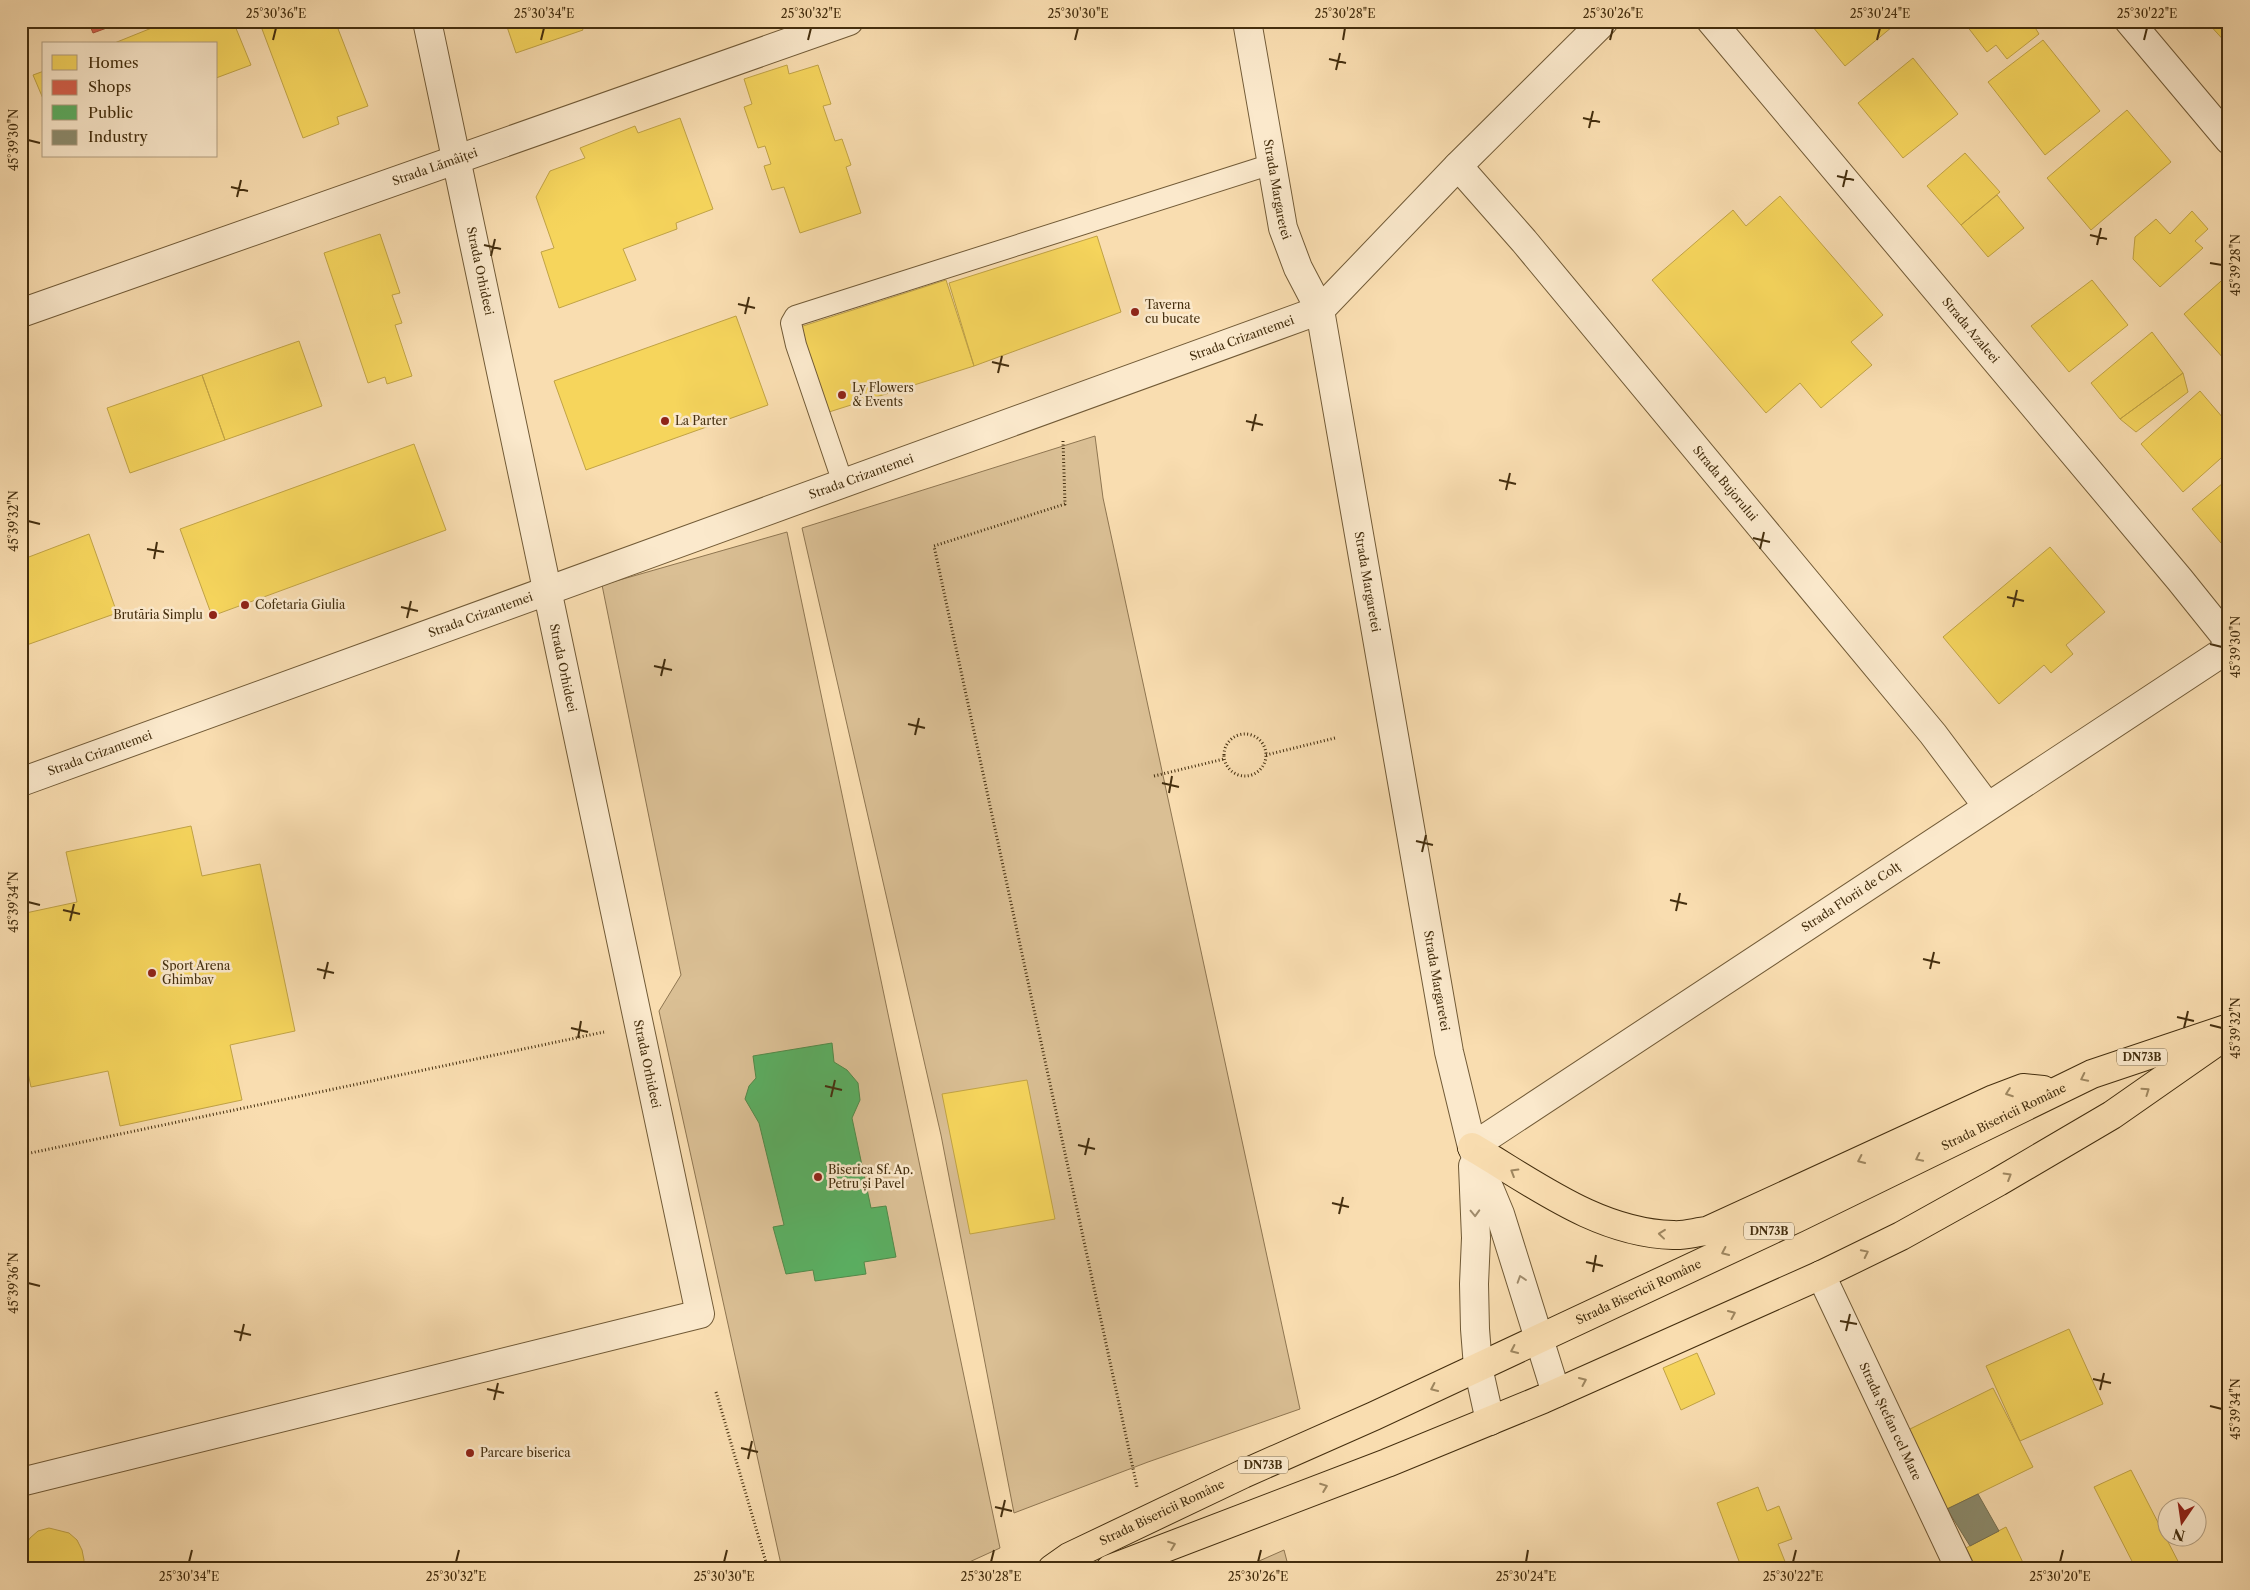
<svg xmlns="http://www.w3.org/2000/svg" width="2250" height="1590" viewBox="0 0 2250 1590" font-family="'Libre Caslon Text',serif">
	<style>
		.green { fill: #dabf94; stroke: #8f7651 }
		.homes { fill: #f6d55c; stroke: #c1a345 }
		.shops { fill: #d6604d; stroke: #aa513a }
		.public { fill: #5aae61; stroke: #538848 }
		.industry { fill: #8c8c6e; stroke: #767051 }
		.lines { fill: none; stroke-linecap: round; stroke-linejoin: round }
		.lane-casing { stroke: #715a36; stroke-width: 22 }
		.street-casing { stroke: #715a36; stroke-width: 30 }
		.primary-casing { stroke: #442e0e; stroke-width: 30 }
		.path { stroke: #442e0e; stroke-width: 3; stroke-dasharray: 1 2.5; stroke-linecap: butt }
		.lane { stroke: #fbe9cc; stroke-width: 20 }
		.street { stroke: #fbe9cc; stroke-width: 28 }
		.primary { stroke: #f9ddb0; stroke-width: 28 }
		.oneway { stroke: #9e865f }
		.oneway2 { stroke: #a08c6d }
		.ticks { fill: none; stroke: #442e0e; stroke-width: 2 }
		.poi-dot { fill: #8f2418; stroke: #fbe9cc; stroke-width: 2 }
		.labels { text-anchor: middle; stroke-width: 5; stroke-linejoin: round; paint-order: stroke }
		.shield { fill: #fbe9cc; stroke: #7b6647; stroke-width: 1 }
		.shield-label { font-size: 11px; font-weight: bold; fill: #442e0e }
		.street-label { font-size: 12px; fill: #442e0e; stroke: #fbe9cc }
		.poi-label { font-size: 12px; fill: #442e0e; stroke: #fbe9cc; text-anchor: start }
		.neatline { fill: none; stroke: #442e0e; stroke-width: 2 }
		.ticks-label { font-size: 12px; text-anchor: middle; fill: #442e0e }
	</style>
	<rect width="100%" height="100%" fill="#f9ddb0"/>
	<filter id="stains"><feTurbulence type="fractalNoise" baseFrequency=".004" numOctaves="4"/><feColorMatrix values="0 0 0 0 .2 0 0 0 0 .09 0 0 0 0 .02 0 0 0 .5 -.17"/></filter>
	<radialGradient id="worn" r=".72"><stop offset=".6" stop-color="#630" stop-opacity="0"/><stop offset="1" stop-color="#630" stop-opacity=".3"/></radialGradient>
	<path class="green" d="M1095 436 1103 498 1300 1409 1148 1462 1014 1513 941 1135 802 528Z
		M787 532 1000 1548 954 1569H782L659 1011 681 975 602 585Z
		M1284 1550 1289 1569H1241Z"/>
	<path class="homes" d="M169 21H233L251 65 216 78V44H112Z
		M259 21H335L368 106 337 117 339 124 303 138Z
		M505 21H579L583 30 516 53Z
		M1808 21H1898V22L1845 66Z
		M1963 21H2031L2039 34 2007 59 1996 45 1987 52Z
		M2206 21H2229V46Z
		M2043 40 2100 111 2045 155 1988 82Z
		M1913 58 1958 114 1903 158 1858 103Z
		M787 65 789 74 818 65 831 104 823 106 835 141 842 139 851 165 846 167 861 213 800 233 784 187 772 190 764 166 771 164 765 146 758 148 744 107 752 104 744 79Z
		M44 71V101L33 75Z
		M2127 110 2171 162 2091 230 2047 178Z
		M680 118 713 209 676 223 677 229 623 249 636 280 559 308 541 252 554 248 536 197 550 171 585 158 580 148 635 126 638 133Z
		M1965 153 2000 192 1961 225 1927 186Z
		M1997 195 2024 228 1988 257 1961 225Z
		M1780 196 1883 315 1851 342 1872 365 1821 408 1800 383 1766 413 1652 280 1733 210 1746 226Z
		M2192 211 2208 229 2195 241 2203 248 2160 287 2133 259 2135 237 2156 219 2170 234Z
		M380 234 400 293 392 295 402 323 395 325 412 376 387 384 385 377 368 383 324 253Z
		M1097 236 1121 312 974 366 949 283Z
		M2229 274V355L2224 359 2184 314Z
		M946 280 974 366 829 412 800 327Z
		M2092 280 2128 325 2069 372 2031 326Z
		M736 316 768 405 586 470 554 381Z
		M2152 332 2183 373 2120 419 2091 383Z
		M299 341 322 406 225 440 202 375Z
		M2183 373 2188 392 2136 432 2120 419Z
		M202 375 225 440 130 473 107 408Z
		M2200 391 2229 425V451L2183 492 2141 444Z
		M414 444 446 530 212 616 180 529Z
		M2229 478V537L2221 543 2192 509Z
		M89 534 117 613 21 647V560Z
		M2050 547 2105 612 2066 645 2073 654 2051 673 2044 665 1999 704 1943 637Z
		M191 826 202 876 260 864 295 1031 230 1045 242 1100 120 1126 108 1071 31 1087 21 1040V914L77 902 66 852Z
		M1027 1080 1055 1219 970 1234 942 1094Z
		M2069 1329 2103 1404 2020 1441 1986 1366Z
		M1697 1353 1715 1394 1681 1410 1663 1368Z
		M1993 1388 2033 1467 1947 1509 1908 1430Z
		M2131 1470 2182 1569H2136L2094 1487Z
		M1758 1487 1767 1511 1779 1506 1792 1539 1778 1544 1788 1569H1742L1717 1503Z
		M2006 1527 2026 1569H1977L1966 1548Z
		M49 1528 69 1533 77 1540 82 1550 84 1560 83 1569H22L21 1554 30 1538 38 1531Z
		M2229 1560V1569H2212Z"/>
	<path class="shops" d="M88 21H126L93 33Z"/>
	<path class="public" d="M832 1043 834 1062 847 1070 858 1083 860 1100 852 1118 871 1208 886 1206 896 1257 864 1262 866 1274 815 1281 813 1270 786 1274 773 1227 784 1225 759 1123 745 1099 749 1086 756 1078 753 1056Z"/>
	<path class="industry" d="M1978 1494 1999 1531 1970 1546 1947 1509Z"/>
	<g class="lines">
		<defs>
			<path id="lane" d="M843 483 796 345 791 323 795 316 1272 164"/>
			<g id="street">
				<path id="s1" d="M1247 21 1283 228 1298 268 1320 310 1449 1052 1472 1147 1500 1214 1556 1393"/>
				<path id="s2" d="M1711 21 2180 580 2229 641"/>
				<path d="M2129 21 2229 140"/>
				<path id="s3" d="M1458 166 1524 241 1933 734 1987 806"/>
				<path id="s4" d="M21 313 849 21"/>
				<path id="s5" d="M21 782 1320 310 1458 166 1604 21"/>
				<path id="s6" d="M1472 1147 2229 648"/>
				<path d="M1473 1166 1476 1238 1474 1284 1475 1329 1478 1367 1490 1421"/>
				<path id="s7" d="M1821 1275 1960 1569"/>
				<path d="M21 1482 700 1314 427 21"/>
			</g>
			<g id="primary">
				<path d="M1472 1147C1535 1184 1598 1233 1673 1235 1684 1236 1696 1232 1707 1231L1994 1099 2023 1088 2043 1090"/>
				<path id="s8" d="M1052 1569 1069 1557 1243 1474 1374 1416 1797 1218 2092 1074 2229 1028"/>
				<path d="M1110 1569 1387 1463 1543 1399 1821 1275 1901 1236 1998 1182 2112 1115 2218 1041"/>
			</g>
		</defs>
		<use href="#lane" class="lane-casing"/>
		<use href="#street" class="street-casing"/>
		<use href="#primary" class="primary-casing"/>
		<path class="path" d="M1063 441 1065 504 934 546 1137 1487
			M1224 755a21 21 0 1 1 42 0a21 21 0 1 1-42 0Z
			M1266 755 1335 738
			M1154 776 1224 759
			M21 1155 604 1032
			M716 1392 768 1569"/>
		<use href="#lane" class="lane"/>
		<use href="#street" class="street"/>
		<use href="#primary" class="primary"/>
	</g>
	<defs><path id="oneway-chevron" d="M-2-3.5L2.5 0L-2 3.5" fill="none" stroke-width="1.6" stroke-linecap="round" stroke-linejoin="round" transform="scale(1.25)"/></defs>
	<g class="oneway">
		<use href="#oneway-chevron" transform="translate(2084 1078) rotate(154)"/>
		<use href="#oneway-chevron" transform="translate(2146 1091) rotate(-35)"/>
		<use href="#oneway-chevron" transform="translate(2009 1093) rotate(160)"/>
		<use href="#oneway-chevron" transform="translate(1919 1158) rotate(154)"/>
		<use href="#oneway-chevron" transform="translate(1861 1160) rotate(155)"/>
		<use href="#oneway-chevron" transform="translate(1514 1172) rotate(-149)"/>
		<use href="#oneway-chevron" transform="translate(2008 1176) rotate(-31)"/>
		<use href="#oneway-chevron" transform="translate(1662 1234) rotate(-174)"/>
		<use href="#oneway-chevron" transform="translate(1725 1252) rotate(155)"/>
		<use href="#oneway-chevron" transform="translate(1865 1253) rotate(-26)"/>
		<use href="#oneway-chevron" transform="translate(1732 1314) rotate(-24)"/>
		<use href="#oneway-chevron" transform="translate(1514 1350) rotate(155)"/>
		<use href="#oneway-chevron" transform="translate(1583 1381) rotate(-24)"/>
		<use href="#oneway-chevron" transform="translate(1434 1388) rotate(155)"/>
		<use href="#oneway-chevron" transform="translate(1324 1487) rotate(-21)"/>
		<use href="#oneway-chevron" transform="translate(1172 1545) rotate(-21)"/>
	</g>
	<g class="oneway2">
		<use href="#oneway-chevron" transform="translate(1475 1213) rotate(88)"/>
		<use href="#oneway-chevron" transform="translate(1521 1279) rotate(-108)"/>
	</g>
	<path class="ticks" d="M273 40 276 28M541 40 544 28M808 40 811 28M1075 40 1078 28M1343 40 1345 28M1610 40 1613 28M1877 40 1880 28M2144 40 2147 28M1329 59 1346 63M1336 70 1340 53M1583 118 1600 122M1589 128 1593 111M28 140 40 143M1837 176 1854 180M231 187 248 191M1843 187 1847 170M237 197 241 180M2090 235 2107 239M484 245 501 249M2097 245 2101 228M491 256 495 239M2210 263 2222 265M738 304 755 308M745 314 749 297M992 362 1009 366M998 373 1002 356M1246 421 1263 425M1252 431 1256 414M1499 480 1516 484M1506 490 1510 473M28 521 40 524M1753 538 1770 542M147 549 164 552M1760 549 1764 532M154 559 157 542M2007 597 2024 601M401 607 418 611M2013 607 2017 590M407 618 411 601M2210 644 2222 647M654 666 672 670M661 676 665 659M908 724 925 728M915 735 919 718M1162 783 1179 787M1169 793 1172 776M1416 841 1433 845M1422 852 1426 835M1670 900 1687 904M28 902 40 905M63 910 80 914M1676 911 1680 893M70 921 74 904M1923 959 1940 963M317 969 334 973M1930 969 1934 952M324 979 328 962M2177 1017 2194 1021M2210 1025 2222 1028M571 1028 588 1032M2184 1028 2188 1011M578 1038 581 1021M825 1086 842 1090M831 1097 835 1080M1078 1145 1095 1149M1085 1155 1089 1138M1332 1203 1349 1207M1339 1214 1343 1197M1586 1262 1603 1266M1593 1272 1596 1255M28 1283 40 1286M1840 1321 1857 1324M234 1331 251 1335M1846 1331 1850 1314M240 1341 244 1324M2093 1379 2111 1383M487 1389 504 1393M2100 1390 2104 1373M494 1400 498 1383M2210 1406 2222 1409M741 1448 758 1452M748 1459 752 1441M995 1507 1012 1511M1001 1517 1005 1500M189 1562 192 1550M456 1562 459 1550M724 1562 727 1550M991 1562 994 1550M1258 1562 1261 1550M1526 1562 1528 1550M1793 1562 1796 1550M2060 1562 2063 1550"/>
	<g class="poi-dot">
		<circle cx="1135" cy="312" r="5"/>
		<circle cx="842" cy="395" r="5"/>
		<circle cx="665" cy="421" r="5"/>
		<circle cx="245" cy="605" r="5"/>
		<circle cx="213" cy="615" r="5"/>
		<circle cx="152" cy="973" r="5"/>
		<circle cx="818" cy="1177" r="5"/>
		<circle cx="470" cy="1453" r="5"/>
	</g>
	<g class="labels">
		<g class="shield">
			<rect x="2117" y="1048.5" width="50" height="17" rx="4"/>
			<rect x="1744" y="1222.5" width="50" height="17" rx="4"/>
			<rect x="1238" y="1456.5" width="50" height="17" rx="4"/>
		</g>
		<g class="shield-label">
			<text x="2142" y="1061">DN73B</text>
			<text x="1769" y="1235">DN73B</text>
			<text x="1263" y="1469">DN73B</text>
		</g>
		<g class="street-label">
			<text dy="4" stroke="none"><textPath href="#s4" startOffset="439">Strada Lămâiței</textPath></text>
			<text dy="4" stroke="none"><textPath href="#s1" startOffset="171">Strada Margaretei</textPath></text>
			<text transform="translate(480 271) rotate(78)" y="4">Strada Orhideei</text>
			<text dy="4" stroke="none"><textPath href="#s2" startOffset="404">Strada Azaleei</textPath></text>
			<text dy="4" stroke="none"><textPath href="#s5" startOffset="1299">Strada Crizantemei</textPath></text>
			<text dy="4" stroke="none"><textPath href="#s5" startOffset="894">Strada Crizantemei</textPath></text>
			<text dy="4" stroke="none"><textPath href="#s3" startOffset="415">Strada Bujorului</textPath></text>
			<text dy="4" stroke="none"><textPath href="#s1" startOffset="576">Strada Margaretei</textPath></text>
			<text dy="4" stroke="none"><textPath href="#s5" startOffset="489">Strada Crizantemei</textPath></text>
			<text transform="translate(563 668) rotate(78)" y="4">Strada Orhideei</text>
			<text dy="4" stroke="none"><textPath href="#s5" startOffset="84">Strada Crizantemei</textPath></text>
			<text dy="4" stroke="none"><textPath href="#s6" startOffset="454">Strada Florii de Colț</textPath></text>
			<text dy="4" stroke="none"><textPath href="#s1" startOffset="981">Strada Margaretei</textPath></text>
			<text transform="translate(647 1064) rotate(78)" y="4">Strada Orhideei</text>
			<text dy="4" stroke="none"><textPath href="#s8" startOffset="1054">Strada Bisericii Române</textPath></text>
			<text dy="4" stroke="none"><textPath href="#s8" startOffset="649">Strada Bisericii Române</textPath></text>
			<text dy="4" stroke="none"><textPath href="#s7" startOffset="162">Strada Ștefan cel Mare</textPath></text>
			<text dy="4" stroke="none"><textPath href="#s8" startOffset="124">Strada Bisericii Române</textPath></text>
		</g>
		<g class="poi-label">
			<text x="1145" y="309">Taverna<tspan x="1145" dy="14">cu bucate</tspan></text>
			<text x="852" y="392">Ly Flowers<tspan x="852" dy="14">&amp; Events</tspan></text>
			<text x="675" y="425">La Parter</text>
			<text x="255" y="609">Cofetaria Giulia</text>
			<text x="203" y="619" text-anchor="end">Brutăria Simplu</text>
			<text x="162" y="970">Sport Arena<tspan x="162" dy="14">Ghimbav</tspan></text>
			<text x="828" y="1174">Biserica Sf. Ap.<tspan x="828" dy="14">Petru și Pavel</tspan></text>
			<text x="480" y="1457">Parcare biserica</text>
		</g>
	</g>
	<rect width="2250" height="1590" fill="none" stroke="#f9ddb0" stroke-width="55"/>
	<rect x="42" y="42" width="175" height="115" fill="#fbe9cc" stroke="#b29e80"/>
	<rect x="52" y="55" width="25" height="15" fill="#f6d55c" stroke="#b29e80"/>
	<text x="88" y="68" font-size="15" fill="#442e0e">Homes</text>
	<rect x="52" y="80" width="25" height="15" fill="#d6604d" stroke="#b29e80"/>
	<text x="88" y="92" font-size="15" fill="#442e0e">Shops</text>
	<rect x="52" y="105" width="25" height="15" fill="#5aae61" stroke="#b29e80"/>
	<text x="88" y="118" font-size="15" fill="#442e0e">Public</text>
	<rect x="52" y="130" width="25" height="15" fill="#8c8c6e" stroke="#b29e80"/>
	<text x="88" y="142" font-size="15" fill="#442e0e">Industry</text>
	<g transform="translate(2182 1522) rotate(193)"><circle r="24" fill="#fbe9cc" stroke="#b29e80"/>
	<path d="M0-4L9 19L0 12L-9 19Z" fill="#8f2418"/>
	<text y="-8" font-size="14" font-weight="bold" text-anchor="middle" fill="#442e0e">N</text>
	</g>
	<rect x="28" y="28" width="2194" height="1534" class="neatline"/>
	<g class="ticks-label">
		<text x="276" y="18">25°30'36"E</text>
		<text x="544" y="18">25°30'34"E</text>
		<text x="811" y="18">25°30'32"E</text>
		<text x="1078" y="18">25°30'30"E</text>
		<text x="1345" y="18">25°30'28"E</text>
		<text x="1613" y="18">25°30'26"E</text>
		<text x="1880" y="18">25°30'24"E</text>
		<text x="2147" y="18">25°30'22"E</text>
		<text transform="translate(14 140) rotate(-90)" y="4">45°39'30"N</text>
		<text transform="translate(2236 265) rotate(-90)" y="4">45°39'28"N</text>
		<text transform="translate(14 521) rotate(-90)" y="4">45°39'32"N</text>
		<text transform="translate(2236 647) rotate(-90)" y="4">45°39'30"N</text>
		<text transform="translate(14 902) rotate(-90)" y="4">45°39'34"N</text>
		<text transform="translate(2236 1028) rotate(-90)" y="4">45°39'32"N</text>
		<text transform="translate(14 1283) rotate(-90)" y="4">45°39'36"N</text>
		<text transform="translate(2236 1409) rotate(-90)" y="4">45°39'34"N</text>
		<text x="189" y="1581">25°30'34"E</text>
		<text x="456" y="1581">25°30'32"E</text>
		<text x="724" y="1581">25°30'30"E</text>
		<text x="991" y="1581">25°30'28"E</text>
		<text x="1258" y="1581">25°30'26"E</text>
		<text x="1526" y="1581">25°30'24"E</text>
		<text x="1793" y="1581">25°30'22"E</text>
		<text x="2060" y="1581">25°30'20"E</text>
	</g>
	<rect width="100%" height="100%" filter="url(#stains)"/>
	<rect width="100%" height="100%" fill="url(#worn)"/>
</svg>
